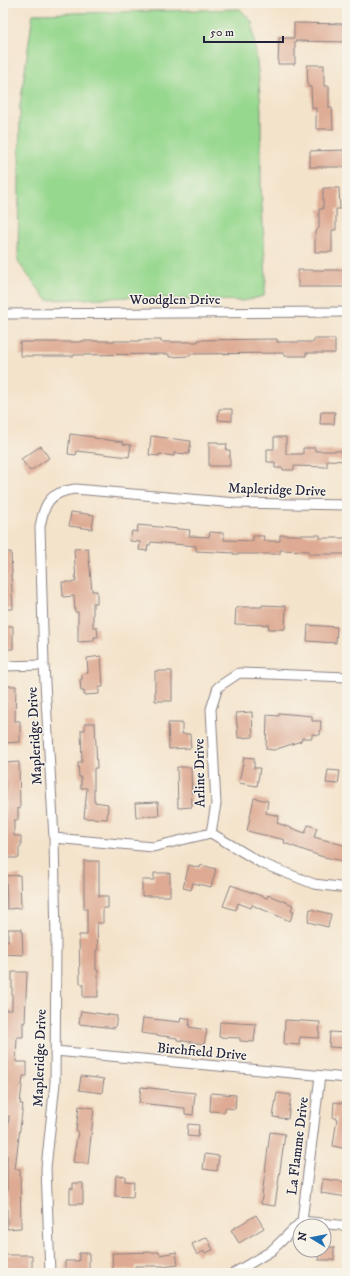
<svg xmlns="http://www.w3.org/2000/svg" width="350" height="1276" viewBox="0 0 350 1276" font-family="'IM FELL DW Pica',serif">
	<style>
		.green { fill: #97d88f; stroke: #5c7d65 }
		.building { fill: #deaa93 }
		.lines { fill: none; stroke-linecap: round; stroke-linejoin: round }
		.street-casing { stroke: #8b8283; stroke-width: 11 }
		.street { stroke: #fff; stroke-width: 9 }
		.labels { text-anchor: middle; stroke-width: 3; stroke-linejoin: round; paint-order: stroke }
		.street-label { font-size: 14px; fill: #22223b; stroke: #f7f3e8 }
	</style>
	<rect width="100%" height="100%" fill="#f7f3e8"/>
	<filter id="ink" filterUnits="userSpaceOnUse"><feTurbulence type="fractalNoise" baseFrequency=".025" numOctaves="2"/><feDisplacementMap in="SourceGraphic" scale="8" xChannelSelector="R" yChannelSelector="G"/><feConvolveMatrix kernelMatrix="1 2 1 2 8 2 1 2 1" color-interpolation-filters="sRGB"/></filter>
	<filter id="wash" filterUnits="userSpaceOnUse"><feTurbulence type="fractalNoise" baseFrequency=".012" numOctaves="4" result="noise"/><feDisplacementMap in="SourceGraphic" scale="16" xChannelSelector="R" yChannelSelector="G"/><feGaussianBlur stdDeviation="0.9" result="paint"/><feColorMatrix in="noise" values="0 0 0 0 0 0 0 0 0 0 0 0 0 0 0 0 0 1.4 0 .05"/><feComposite in="paint" operator="in"/></filter>
	<g filter="url(#wash)">
		<rect width="100%" height="100%" fill="#f4e3cb"/>
		<path class="green" d="M240 9 252 22 258 71 261 109V188L266 279 264 296 244 301 135 297 47 300 18 262 20 105 33 14Z"/>
		<g id="blocks">
			<path class="building" d="M294 23 347 24V42L295 41V64H278L279 38H294Z
				M307 65H324V86H329V108H332L333 129H316V108H312L311 87H308Z
				M347 150V167H310V151Z
				M323 188H339L340 209H336V230H332V252H315V232L319 228V209H323Z
				M298 270H347V287H298Z
				M277 339V342H314V339H335V353H306V356H284V353L190 354V356L169 357V354L74 355V356H20V342H81V341H139V340H161V342H198V340Z
				M219 409H232V421L218 420Z
				M321 412H335L334 424H320Z
				M70 434 94 437V438L123 442V444L131 445 129 457 77 451 76 455 68 454Z
				M151 436 191 441 189 454 174 453V456L159 454V456L149 455Z
				M274 437H286V454H303V448H315V451H347V461L327 460V467L294 466V470H283V468H275V462H267V449H274Z
				M209 442H218V444H227L226 450H230V466H209Z
				M41 446 49 458 30 471 21 459Z
				M71 512 94 515 92 529 69 526Z
				M138 525 190 530 189 536 209 537 210 532 224 533V540L253 541V536H264L263 541H280V535H320V538H347V554H309V551L280 550V554H233L234 553 196 551V546L151 542 150 545H148L147 551 139 550 140 542 130 541 132 531 137 532Z
				M88 548 92 591H97V603H93V627H97L98 637H94V641L78 642V612H75L74 596 63 597 62 582H76L74 549Z
				M3 552H11L12 574H11L13 609H3Z
				M262 605 286 606 285 629H268L269 625 235 624 236 608H238V607H262Z
				M308 625 337 627 336 643 307 641Z
				M3 626H13V649H3Z
				M101 656 103 687H99V694L84 695V691H81L80 680 82 679V674L88 673 87 658Z
				M155 671H172V701H155Z
				M3 686H16L15 721H20V742L5 743Z
				M252 712 253 737 238 738 236 713Z
				M279 713 312 716V721H321L320 735 312 734V738H302L301 741 274 750 266 749 267 715 279 716Z
				M85 723H95L97 768H94V802L108 804 107 819 84 818 87 788H81V777H79L78 762H82L81 730H85Z
				M168 723H182V734H190L191 748 169 749Z
				M244 757 254 758V768H260L257 786 239 783Z
				M19 762 20 809 18 808V820H14V836H21V847H19V858H3V819H5V779H3V763Z
				M177 767H191L192 807 178 808Z
				M328 770 340 771 338 784 326 783Z
				M254 798 268 801 266 813 279 816 277 823 305 833 308 825 317 828 314 837 347 846V862L320 856 284 843 285 840 247 831Z
				M158 802 159 816 136 817 135 803Z
				M84 861H99V896H108V908H103V923H97L98 950H96V970H98V997H83V984H80L79 935H87V909H84Z
				M189 865 200 868 201 865 216 869 211 887 193 883 191 890 183 888Z
				M154 873H170V896H142V880H154Z
				M20 875 21 908 7 909 6 876Z
				M231 885 267 898 268 895 293 905 291 910 294 911 290 921 252 905 251 908 238 903 236 910 223 906Z
				M310 909 331 914 328 927 308 922Z
				M8 929H22L23 955 3 954V941H8Z
				M12 972H27L25 1023 23 1022V1037H17L16 1062H27V1076H23L20 1104H23L15 1169H20L21 1228 7 1229V1155L4 1154 6 1143H3V1134L7 1135 9 1116H4L8 1081H3V1010H12Z
				M81 1011 117 1016 115 1028 79 1024Z
				M181 1017 190 1019 189 1027 207 1030 204 1044 177 1040V1038L141 1033 143 1018 180 1022Z
				M285 1020 320 1022 319 1038 300 1037 299 1045 284 1044Z
				M220 1022 256 1024 254 1042 240 1041V1038L219 1037Z
				M330 1032 347 1033V1048L329 1047Z
				M81 1076 104 1079 102 1093 79 1090Z
				M141 1087 195 1093 193 1115 185 1114V1108L139 1103Z
				M211 1093 236 1095 235 1109 225 1108V1112L210 1111Z
				M277 1093 291 1095 288 1119 273 1117Z
				M334 1102 347 1104V1149L333 1146 337 1118H333Z
				M79 1106 94 1108 88 1164 73 1162 78 1131H76Z
				M188 1124 199 1125 198 1137 187 1136Z
				M270 1132 285 1134 275 1206 261 1204Z
				M205 1154 219 1156 217 1171 203 1169Z
				M116 1175 125 1176V1181L134 1182 133 1197 115 1196Z
				M323 1179 347 1182V1197L321 1193Z
				M73 1183H83V1204H70V1188L73 1189Z
				M256 1215 264 1228 239 1243 231 1230Z
				M207 1237 213 1250 205 1253 204 1251 197 1255 192 1244Z
				M324 1247H334V1260H318L319 1250H324Z
				M159 1252 160 1255 176 1252 178 1265 163 1267V1266H135V1270H113L112 1253Z
				M79 1253H89V1273H65V1261H79Z
				M4 1255H32V1273H4Z"/>
		</g>
	</g>
	<g filter="url(#ink)">
		<use href="#blocks" fill-opacity="0" stroke="#8b8283" stroke-width="1"/>
		<g class="lines">
			<defs>
				<path id="street" d="M3 314 347 312
					M3 666 44 665
					M211 833 216 804 211 709 218 687 239 673 347 677
					M211 833 261 863 314 884 347 888
					M54 838 153 847 211 833
					M55 1051 347 1078
					M302 1221 320 1076
					M50 1273 46 1168 55 1083 56 940 54 838 44 665 40 527C44 503 50 492 75 489L236 503 347 505
					M234 1273 271 1251 302 1221 347 1226"/>
			</defs>
			<use href="#street" class="street-casing"/>
			<use href="#street" class="street"/>
		</g>
	</g>
	<g class="labels">
		<g class="street-label">
			<text x="175" y="304">Woodglen Drive</text>
			<text transform="translate(277 489) rotate(2)" y="5">Mapleridge Drive</text>
			<text transform="translate(34 736) rotate(-93)" y="5">Mapleridge Drive</text>
			<text transform="translate(199 773) rotate(-91)" y="5">Arline Drive</text>
			<text transform="translate(202 1051) rotate(5)" y="5">Birchfield Drive</text>
			<text transform="translate(39 1058) rotate(-88)" y="5">Mapleridge Drive</text>
			<text transform="translate(297 1146) rotate(-83)" y="5">La Flamme Drive</text>
		</g>
	</g>
	<rect width="350" height="1276" fill="none" stroke="#f7f3e8" stroke-width="16"/>
	<g transform="translate(312 1238) rotate(280)"><circle r="19" fill="#f7f3e8" stroke="#a29fa3"/>
	<path d="M0-3L7 15L0 10L-7 15Z" fill="#1f6fb2"/>
	<text y="-6" font-size="11" font-weight="bold" text-anchor="middle" fill="#22223b">N</text>
	</g>
	<path d="M204 36v6h79v-6" fill="none" stroke="#22223b" stroke-width="2"/>
	<text x="210" y="36" font-size="12" fill="#22223b" stroke="#f7f3e8" stroke-width="3" paint-order="stroke">50 m</text>
</svg>
